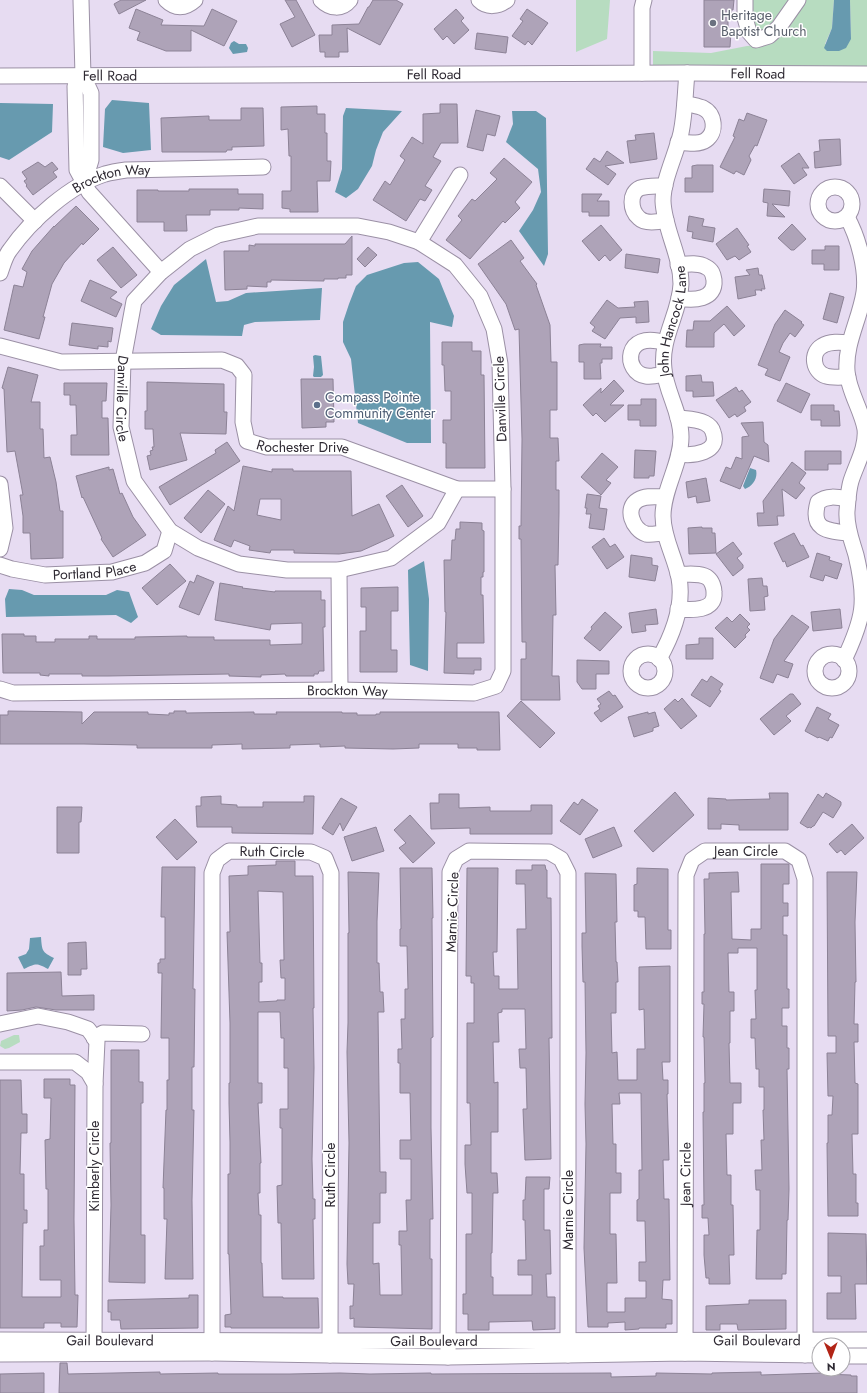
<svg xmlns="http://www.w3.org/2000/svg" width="867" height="1393" viewBox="0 0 867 1393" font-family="Jost,sans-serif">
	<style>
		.green { fill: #b7dcc0 }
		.water { fill: #679aaf }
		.building { fill: #aea3b8; stroke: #8c8296; fill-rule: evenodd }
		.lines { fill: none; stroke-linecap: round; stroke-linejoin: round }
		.minor-casing { stroke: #9b90a5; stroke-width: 17 }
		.minor { stroke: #fff; stroke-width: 15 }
		.worship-dot { fill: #6b7280; stroke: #fff; stroke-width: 1.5 }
		.service-dot { fill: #5c6f8a; stroke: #fff; stroke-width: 1.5 }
		.labels { text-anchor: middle; stroke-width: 3; stroke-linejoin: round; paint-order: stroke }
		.worship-label { font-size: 14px; fill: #5b616d; stroke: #fff; text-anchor: start }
		.street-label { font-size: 14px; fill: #2e2932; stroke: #fff }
		.service-label { font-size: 14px; fill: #4e5e75; stroke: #fff; text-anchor: start }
	</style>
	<rect width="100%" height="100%" fill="#e7dcf2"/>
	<path class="green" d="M576 0H610L607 39 576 52Z
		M751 0H792L765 35 752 30Z
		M803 0H834L832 28 825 44 851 39 850 0H867V69L653 70V51L711 53 747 46 766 45Z
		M14 1035H19L20 1042 9 1048 5 1049 0 1046 1 1041Z"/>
	<path class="water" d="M834 0H850L851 39 846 48 839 51H827L824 48 832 28Z
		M234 41 239 44H246L248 48 247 52 233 54 229 48 231 43Z
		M112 100 149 103 151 150 123 153 103 147 105 109Z
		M0 103 53 104 52 132 9 160 0 157Z
		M346 108 402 111 383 132 376 150 372 166 358 189 346 198 335 192 342 169 343 116Z
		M512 111H536L546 118 548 254 544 266 519 231 533 210 541 192 538 169 506 142 513 124Z
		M206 259 216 302 228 301 246 293 322 288 320 320 255 322 244 325 242 336 161 335 151 329 161 306 174 285Z
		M418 262 439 279 454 316 452 327 430 322 431 443H407L358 423 351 359 343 342V322L349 304 356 286 367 275 404 263Z
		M315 355 321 356 323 375 321 377H314L313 376 314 367 313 356Z
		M750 468 756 470C758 478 753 486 745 489L743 486Z
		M424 561 429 599 428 671 410 665 408 570Z
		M9 589 22 590 34 595H106L117 590 129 592 138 617 131 623 116 615 6 617 5 599Z
		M41 937C42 951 42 952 54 958L48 969C37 963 36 963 24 969L18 957 26 954 29 949 30 938Z"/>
	<path class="building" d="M121 0H146L119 14 114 4Z
		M285 0H296L315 35 292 47 280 24 295 17Z
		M373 0H396L403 4 380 45 347 28 348 52H339V57H325V52H320L319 35H332V25L359 24 368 7H369Z
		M704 0H734L733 10H731V13H728V31H731L730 47H704Z
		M136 9 163 20 161 25 204 26 212 9 237 21 224 46 191 30V51H166L137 40 140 32 129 28Z
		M456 9 464 18 461 21 469 30 454 44 447 36 443 40 434 29Z
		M527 9 548 23 532 45 528 41 525 45 512 36 523 21 520 19Z
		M477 33 508 37 506 53 475 49Z
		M440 104H457L458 143H441L433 157 441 161 425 186 432 190 425 201 420 199 406 221 373 200 385 181 390 185 405 160 400 156 412 137 423 144V114L440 113Z
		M317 106V114H325V133H327V161H331L330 181H317L318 212H290V209L282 208V191H291V156H289L288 129 281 130V107Z
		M241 108H263L264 146 232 147V150H227L226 152H162L161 118 209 116V120H241Z
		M476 110 500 116 495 136 487 134 483 151 467 147Z
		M747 113 767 120 757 146 755 145 749 156 751 160 744 175 736 171 734 174 720 167 735 137 733 136 739 119 744 121Z
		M654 133 657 159 630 163 627 141 636 140 635 135Z
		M840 139 841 165 815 168 814 152 820 151 819 140Z
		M607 151 624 163 605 166 616 174 608 185 586 169 594 158 600 162Z
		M799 153 809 168H802L807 175 794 184 781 166Z
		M504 158 532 182 515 202 520 208 505 223 503 221 470 259 446 240 462 220 458 216 472 199 475 201 497 179 490 173Z
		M38 162 45 167 52 162 58 169 53 172 57 177 33 195 26 186 27 185 24 181 27 179 22 172Z
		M697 165H713V192H685V178H692V166Z
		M189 189H238V194H263V209L239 208V210H210V215H186L187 231H164V222H137V190H158V191H189Z
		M764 189 790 191 789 206 772 204 785 217 767 216 768 203 763 202Z
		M582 194H602L597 201H609V216H589V212H582Z
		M76 206 99 229 83 245 82 243 64 263 52 284 43 317H45L39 339 4 330 14 285 23 287 27 272 22 269 32 251 54 226V227Z
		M689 216 704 219 702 226 715 228 713 242 692 238 693 232 687 231Z
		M792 224 806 239 794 250H791L778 238Z
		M601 225 622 250 610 261 605 255 599 261 582 241Z
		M737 228 749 245 747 246 751 252 739 260 735 256 727 260 716 244Z
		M352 236V275H346V278H338V279H324V281L271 280V282H267V287L247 286V289L225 290 224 251H249V245L255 246V244H345Z
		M511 240 524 258 520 261 537 284 536 285 550 325 551 362H557V410H550V438H558L559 461H556V490H559V512L558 565H555L556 615H553L552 676H559L560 700H521V659H526V642H522L521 539H519V526H521L522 439 519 329 515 330 506 304 478 264Z
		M825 246H839V270H824V264H812V250H825Z
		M113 247 137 275 121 288 97 260Z
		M368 247 377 255 365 267 357 259Z
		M626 254 660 259 658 273 625 268Z
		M758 268 759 275H762L765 289H761L762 291 760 290H755L756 295 738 299 735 277 750 275 746 270Z
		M90 280 117 292 110 298 122 304 116 317 81 301Z
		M830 293 844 297 837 323 823 319Z
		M607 300 618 308 635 307 634 302 648 301 649 322 636 323V317L620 318 605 339 592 331 595 327 590 323Z
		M727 306 745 326 734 336 724 324 714 333V347H686L687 330H693L694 321H710Z
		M785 310 802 322 801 323 804 325 795 337 790 333 783 343 779 352 790 357 780 381 765 375 768 369 758 365 775 324Z
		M72 323 113 328 111 342 108 341V347L98 346V349L69 345Z
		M442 342H472V351H481V375H484L485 468H446V443H443V420H451V391H445L444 365H442Z
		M584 344H601L600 347H612V359H602V363H600L601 379H584V362H579V345Z
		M8 367 38 375 31 402H40V429H43L44 458 50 457 56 482 60 511H63V558L31 559 30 533H23V516L20 495H23L15 451 7 452 4 389 2 388Z
		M701 375 702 382H713L714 396 693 397V391H686V376Z
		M301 379H333L334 422H326V427L302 428Z
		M614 380 624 391 610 405H624L605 422 596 413 593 416 583 405 601 388V393Z
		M147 382 224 384V412H227L226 434 180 433 187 460 150 470 147 456 151 455 150 451 153 450 152 447H154L153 429H145V411H147Z
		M64 383H107L106 401H102V418H108L109 455H71V435H77L76 405H70V395H64Z
		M786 383 810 394 801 413 777 401Z
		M736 387 739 392 742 390 751 402 744 407 746 411 737 417 735 414 729 418 716 400Z
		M641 399H656V426H640V420H628V405H641Z
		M811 405H834V411H839L840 426H821V420H811Z
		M763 422 764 442 768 445 769 462 754 456 740 489 720 481 726 467 731 469 736 457 742 459V437L749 436 741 423Z
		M227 442 240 461 170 505 159 487 216 453 215 450Z
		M635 450 656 451 654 476H649V478H634Z
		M805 451H841V464H828V470H805Z
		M602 453 618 467 606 480 611 483 601 495 581 477Z
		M792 462 806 473 799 483 805 488 796 499 782 489 784 516H777L778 525 758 526 757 513H764L763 501Z
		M243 466 272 472V469H293V471H351L352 516 379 504 394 536 361 551 339 554 294 553V550H271L270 553 249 550 250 546 234 540 231 547 214 540 228 506 234 511ZM260 499H281V520L257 515Z
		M109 467V470L113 469 120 494 122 493 133 517 146 535 113 557 101 539 102 538 83 497 82 498 76 476Z
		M706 478 710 501 697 503 696 496 688 498 686 482Z
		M402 485 423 516 408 527 386 496Z
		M208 490 225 504 201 533 184 518Z
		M587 494 601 496 599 508 607 509 604 530 589 528 591 514H586L587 508H585Z
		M460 522 482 523V530L484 531V572H483V577H481V595H483L484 643H457V658H481V670H474V674L444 673 446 612H445L444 560H451L452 540H455L456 529H460Z
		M702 527V528H712V533H715L716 553 689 554 688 528Z
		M794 533 801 546 803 545 809 557 787 567 785 561 783 562 774 543Z
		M604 538 610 547 615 544 624 557 607 569 592 547Z
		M733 542 742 554 737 558 743 565V568L733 576 716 554Z
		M817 553 830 557 829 560 842 564 837 579 825 575 823 581 810 577Z
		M631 555 652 558V565L658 566 655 581 629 577Z
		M170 564 186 581 157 605 142 588Z
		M197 575 214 582 199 615 179 607 190 581 194 583Z
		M762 578 763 586H767L768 596 764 597 765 610 750 611 748 579Z
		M220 583 243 587 242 588 275 592V591H321V600H325V627H323L324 671H319L318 674H314V676H286L285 674 261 675V677L229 676V674L108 676H82V674H49V676L40 675V673H3L2 634H24V636H36V642H55V639H89V636H97V639H135V637L187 636V637H214V640H270V645L302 644V623L271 624 270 630 215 620Z
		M398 587V611H391V650H397V672H360V631H366V607H361V588Z
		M656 609 658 624 645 625 646 631 632 633 629 613Z
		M840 609 842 628 813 631 811 612Z
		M605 612 622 627 600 651 584 638 592 629 591 627Z
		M740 614 750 624 747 627 750 630 745 635 746 637 735 648 715 628 727 617 732 622Z
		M792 615 809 627 784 661 793 664 788 678 777 674 773 683 760 678 774 639Z
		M699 638H713V659H686V645L699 644Z
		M577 660 609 661V674H596V689H582L577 682Z
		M711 676 723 684 719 690 721 691 710 707 691 695 702 679 707 682Z
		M609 691 613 696 615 695 623 707 601 722 594 713 600 709 598 706 601 704 597 699Z
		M790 694H793L801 704 786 716 791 721 774 735 760 719Z
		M682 698 697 716 681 729 664 709 675 699 678 702Z
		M521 701 555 733 540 748 507 716Z
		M817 707 831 714 828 719 839 725 832 738 830 737 828 741 819 737 818 738 805 731Z
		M8 711 82 712V724L94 712H148V714L169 715V713H174V711H186V713L254 712V714H277L276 712H342V713H357V715H376V714H380V712H499L500 750H477V748H458V744H419V748L393 749 345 748V746L320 747V744L290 745V748L242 749V744L212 745V748H137V745L84 744H0V715H8Z
		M648 712V714L655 712 659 726 653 728V731L634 737 628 717Z
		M675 792 694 815 653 852 634 831Z
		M769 793H788V830H739V825L721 824V829H708V798L726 799V800L770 799Z
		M826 793 841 802V805L833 818 823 812 814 826H813L811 828 809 827 808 828 800 823 818 794 823 798Z
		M439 794H459V808L490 807V811H531V805H552V834H470V828L431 829 430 803H439Z
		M221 796V804L237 805V807H263V802H304V796H314L313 834 232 833V827H197L196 806H201V797Z
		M341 798 357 807 343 831 340 823 333 835 322 828Z
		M582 799 598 810 580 835 560 821 574 802 578 805Z
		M57 807H82L81 822H79V853H57Z
		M410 815 435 843 413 863 399 848 406 843 394 830Z
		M175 819 197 842 177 860 156 837Z
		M852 824 864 838 845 855 841 850 837 853 829 844Z
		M376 827 384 851 352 861 344 837Z
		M614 827 622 846 593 858 585 839Z
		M276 861H295V876H313L314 1008H313L314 1068 312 1159 313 1199H315V1219H313L314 1279H282L281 1223H278L277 1186 282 1185V1128H280V1109H288V1068H284V1038H281L280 1012H258V1083H262V1103H258L261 1163H260V1193H258L259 1215H261V1263H262L263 1297H283V1298H318L319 1328H231V1327H225V1315L231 1314 229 1254H228V1174H230V1142L229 1103V1083H230V1023L227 932H230L229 876 248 875V866L276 865ZM258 891 283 892 284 960H280L281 978H285V1000H277V1001L259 1002V982H262V963H260Z
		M761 864H789V884H783V903H788V916H783V935H787V989H789V1008H782V1026H787V1048H789V1069H787L789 1189 788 1220H787L786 1274H782V1279H756L757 1230H760V1190H756L755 1170H762L761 1140H764L763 1110H764V1087H759V1069H756L755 1038H751V1019H756L755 990H757V948H738V953H728L729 992H734V1011H730V1043H729L730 1083H741V1103H733V1134H726L727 1175H731V1205H733L734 1255H729L730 1284H709V1278H706L704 1255V1235H709L708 1218H702V1205H704L703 1112H704V1083H705L704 1037H703L704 1004H702V992H704V934H705L704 879H709V873L738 872 739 892H731L732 939 751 940V929H761Z
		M532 865H545L546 870H547V898H551L552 1038H549L551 1159 525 1160 523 1109H527L526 1068H520L519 1049H526L525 1009H502V1012L498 1013 499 1042H493L494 1083 498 1082V1132H491V1173H497L498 1193H493L492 1253H491V1277H493V1295H532V1275H518V1260H526L525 1220H523V1200H525L526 1177H550L549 1189H544V1230H550L551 1274H546L547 1297H555V1329L533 1330 532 1321 489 1322V1330H468V1314H463V1294H466V1234H472V1193H467L465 1164V1145H471L470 1103H467V1023H474V983H471V976H466L467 868H498L497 952H493L494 976H499V989H518L517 929H526L525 884H516V870H532Z
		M162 867H195L193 989H195L194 1067H192V1110H194L192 1200 193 1279H165L167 1219H164V1188H163L166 1110H167V1080H169V1038H161L162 973H158V963H160V959H165V917H161Z
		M400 868H432L433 918H432L433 1037 431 1038V1128L433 1219H430V1259H432V1329L354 1327V1318L350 1319V1306H353L354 1284H348L347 1264 349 1143 347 1052 348 1023V933H349L348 872 379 873 377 921V963H379L380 992H383L384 1012H378L380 1172H386V1193H380V1223H373V1264L379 1263 380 1295H402L401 1245H399V1231H407L406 1200H411V1159H400V1140H411L410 1093H400V1063H398V1049H402L401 1019H405V989H408L407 946H400V929H401Z
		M637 868 668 869V930H671V949H646L645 917H638V911H634V885L637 884Z
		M827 872H857L855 922 856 982H855L854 1024H858V1042H854L855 1083 858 1084V1134H852L853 1174H856V1203H858V1216H828L827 1143H828V1115H832L833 1096H828L827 1053H836V1036H828Z
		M585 873 616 874 617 922H615L616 962H617L618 982H616V1013H611L612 1053 617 1052 618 1080H637V1049H645L644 1009 639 1010V967L670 966V1062H662L663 1080H668V1094H667L669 1160H663L664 1199H669L670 1280H663L662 1299 672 1300V1324H666V1328H639V1329L625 1330V1322L608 1323V1327H588L584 1248 586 1144 585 1104 586 1053 585 982H583L582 946V933H586ZM619 1093H641L642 1170H639V1199L637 1200V1221H645L646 1262H639V1281H646V1298H625V1312H607V1283H617L616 1234H610V1193H621V1173H616V1144H613L612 1104H620Z
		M86 942 87 969H81V975H68V943Z
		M61 972 62 996 94 995V1010H56L36 1007 22 1010 7 1011V973Z
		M111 1050H139V1082H143V1103H141V1235H145V1283L109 1282 111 1205 110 1143H111Z
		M44 1079H70V1085H75L74 1219 75 1295H78L77 1327H61V1323H44V1328H0V1080H21L22 1114H27V1133H21L20 1174H24V1210H27V1223H23L22 1297H61V1280H40V1246H44V1230H48V1189H46L45 1140 50 1139 51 1098H44Z
		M828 1233 866 1234 867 1284H855L856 1319H827V1293H841V1276H828Z
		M189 1295H198V1328L121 1329 120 1320H111V1312H108V1300L189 1298Z
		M749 1300H786V1329L738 1330 737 1324H720V1330H706V1306L749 1304Z
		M60 1363H67L68 1374 160 1372V1374L218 1373V1374H290L340 1373 370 1374 431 1373V1374L611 1373V1377L656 1376V1373L712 1374V1373L761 1372V1375L823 1373V1374L851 1375V1376H857V1393H59Z
		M44 1373V1393H0V1374Z"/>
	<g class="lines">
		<defs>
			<g id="minor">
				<path d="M81 0 83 76 91 93V160L84 183"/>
				<path d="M166 0C175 9 185 9 195 0"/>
				<path d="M321 0C330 9 342 10 350 0"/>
				<path d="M479 0C487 8 498 7 507 0"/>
				<path d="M745 0V18L749 32 756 40 769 36 779 27 798 0"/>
				<path d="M642 73V8L644 0"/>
				<path id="s1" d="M0 76 687 73 867 74"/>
				<path d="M83 76 75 86 77 170 89 192 161 272"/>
				<path d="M678 142C687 143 699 145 706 140 717 132 715 114 703 108 698 106 691 105 685 103"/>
				<path d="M0 186 35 221"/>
				<path d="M665 186C657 186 648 185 640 188 629 193 630 210 639 218 645 224 658 222 666 220"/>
				<circle cx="835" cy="204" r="17"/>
				<path d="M419 242 460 175"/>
				<path d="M678 265C687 264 698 262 706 267 712 270 713 274 714 280 716 300 693 301 679 298"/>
				<path id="s2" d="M0 273C3 265 5 256 10 250 31 220 70 185 105 174 112 172 119 171 126 170L263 167"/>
				<path id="s3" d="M0 346 61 362 222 360 237 366 244 375 243 422 247 441 267 447H342L457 489H503"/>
				<path d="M664 374C659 375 652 377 646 376 623 373 623 329 665 343"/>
				<path d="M848 377C841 377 832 378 826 376 813 372 810 353 822 346 830 341 840 342 849 343"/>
				<path d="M678 418C687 419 697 419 705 423 709 425 712 428 713 432 721 453 693 456 679 454"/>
				<path d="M0 484 5 528 0 549"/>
				<path d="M848 499C837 497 827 495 818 502 810 530 827 531 849 533"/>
				<path d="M665 533C659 533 652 535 646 534 633 530 624 508 638 500 646 495 657 497 665 497"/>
				<path id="s4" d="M0 565 12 569 45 575 112 572 145 563 164 551 170 531"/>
				<path d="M339 570 340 690"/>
				<path d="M678 574C686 575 701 572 708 578 712 581 714 588 714 592 716 612 691 610 678 609"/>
				<circle cx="832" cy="671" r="17"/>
				<circle cx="648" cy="671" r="17"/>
				<path id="s5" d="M659 659C672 636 684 605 679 578 675 557 663 538 663 516 663 489 681 464 681 437 681 413 666 392 664 369 660 338 680 313 681 284 681 255 664 229 663 201 663 179 676 155 681 133 685 114 685 93 687 73"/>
				<path d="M844 660C864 618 867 601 856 555 852 541 846 527 847 511 848 502 848 491 851 481 856 465 867 447 865 429 862 411 848 390 847 371 845 343 860 319 864 292 867 269 858 237 847 217"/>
				<path id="s6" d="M0 689 13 693 340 690 474 693 496 686 503 671V489L500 364 494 329 480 296 455 265 419 242 389 232 358 226H258L218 235 190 249 161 272 134 301 123 361 121 427 134 481 170 531 198 548 239 564 287 570H339L391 558 438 523 457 489"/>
				<path d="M0 1024 38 1016 68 1022 88 1029 97 1041 95 1084"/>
				<path d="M94 1038 103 1033 142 1034"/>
				<path d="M0 1062H75L88 1072 95 1084 94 1350"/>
				<path id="s7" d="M0 1340 330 1341 867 1340"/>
				<path id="s8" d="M212 1353V873L217 860 229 851 311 852 325 858 331 873 330 1355"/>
				<path id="s9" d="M685 1353 686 875 692 860 705 851H785L799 860 805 879V1355"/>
				<path d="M0 1354 212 1353 448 1357 685 1353 819 1355"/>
				<path d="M843 1356H867"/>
				<path d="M448 1357 450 872 456 859 469 851 549 852 561 859 568 873V1355"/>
			</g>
		</defs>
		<use href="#minor" class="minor-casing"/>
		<use href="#minor" class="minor"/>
	</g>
	<circle class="worship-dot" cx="713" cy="23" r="4"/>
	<circle class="service-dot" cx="317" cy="405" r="4"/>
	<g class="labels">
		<g class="worship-label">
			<text x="721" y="20">Heritage<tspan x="721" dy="16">Baptist Church</tspan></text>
		</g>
		<g class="street-label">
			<text dy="5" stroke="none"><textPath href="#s1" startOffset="434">Fell Road</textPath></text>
			<text dy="5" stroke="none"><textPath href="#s1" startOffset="758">Fell Road</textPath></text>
			<text dy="5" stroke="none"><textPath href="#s1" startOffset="110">Fell Road</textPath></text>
			<text dy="5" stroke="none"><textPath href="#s2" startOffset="154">Brockton Way</textPath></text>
			<text dy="5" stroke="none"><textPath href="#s5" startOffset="350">John Hancock Lane</textPath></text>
			<text dy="5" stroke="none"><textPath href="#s6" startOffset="1386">Danville Circle</textPath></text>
			<text transform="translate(500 399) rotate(-92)" y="5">Danville Circle</text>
			<text dy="5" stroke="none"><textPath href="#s3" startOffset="375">Rochester Drive</textPath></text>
			<text dy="5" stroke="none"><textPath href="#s4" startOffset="96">Portland Place</textPath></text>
			<text dy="5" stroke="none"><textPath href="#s6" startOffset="348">Brockton Way</textPath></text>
			<text dy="5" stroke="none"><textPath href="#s9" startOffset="551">Jean Circle</textPath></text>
			<text dy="5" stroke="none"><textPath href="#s8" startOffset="552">Ruth Circle</textPath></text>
			<text transform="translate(452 912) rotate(-88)" y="5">Marnie Circle</text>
			<text transform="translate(94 1166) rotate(-90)" y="5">Kimberly Circle</text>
			<text dy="5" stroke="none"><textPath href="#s9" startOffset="179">Jean Circle</textPath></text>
			<text transform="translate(330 1175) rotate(-90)" y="5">Ruth Circle</text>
			<text transform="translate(568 1210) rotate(-90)" y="5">Marnie Circle</text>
			<text dy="5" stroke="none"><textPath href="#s7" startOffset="110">Gail Boulevard</textPath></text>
			<text dy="5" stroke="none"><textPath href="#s7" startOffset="757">Gail Boulevard</textPath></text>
			<text dy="5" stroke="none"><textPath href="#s7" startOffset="434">Gail Boulevard</textPath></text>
		</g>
		<g class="service-label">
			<text x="325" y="402">Compass Pointe<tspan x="325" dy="16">Community Center</tspan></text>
		</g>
	</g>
	<g transform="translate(831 1357) rotate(179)"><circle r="19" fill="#ffffff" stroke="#aba9ad"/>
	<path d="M0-3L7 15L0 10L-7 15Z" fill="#b22416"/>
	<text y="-6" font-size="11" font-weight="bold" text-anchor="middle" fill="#2e2932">N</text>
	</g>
</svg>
